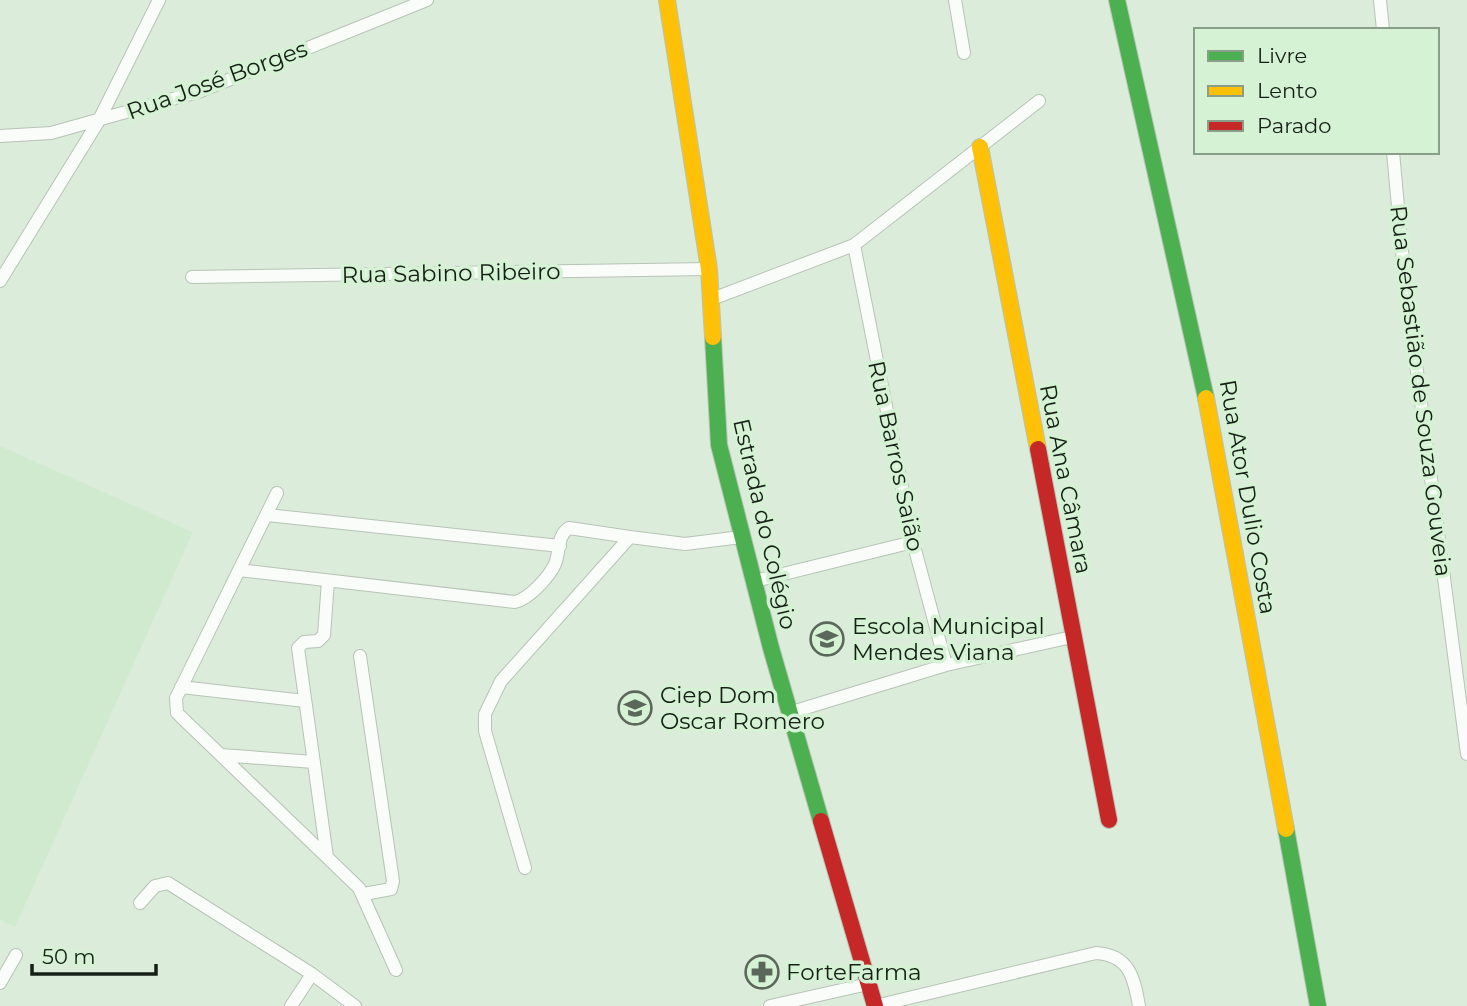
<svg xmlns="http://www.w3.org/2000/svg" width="1467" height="1006" viewBox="0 0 1467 1006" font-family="Montserrat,sans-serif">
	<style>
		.built { fill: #d0eacf }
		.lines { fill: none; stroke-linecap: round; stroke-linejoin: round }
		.street-casing { stroke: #b7c3b6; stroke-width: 14 }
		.fast-casing { stroke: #b7c3b6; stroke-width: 18 }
		.slow-casing { stroke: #b7c3b6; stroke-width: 18 }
		.jam-casing { stroke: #b7c3b6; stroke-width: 18 }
		.street { stroke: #fafcfa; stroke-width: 12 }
		.fast { stroke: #4caf50; stroke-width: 16 }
		.slow { stroke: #ffc107; stroke-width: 16 }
		.jam { stroke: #c62828; stroke-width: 16 }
		.labels { text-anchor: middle; stroke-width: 7; stroke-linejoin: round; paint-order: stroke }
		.street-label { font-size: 23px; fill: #151f15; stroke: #d6f2d5 }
		.poi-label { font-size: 23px; fill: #151f15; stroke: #d6f2d5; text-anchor: start }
	</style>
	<rect width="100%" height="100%" fill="#dcecdb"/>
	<path class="built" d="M0 446 193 532 15 927 0 920Z"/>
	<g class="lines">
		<defs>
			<path id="street" d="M955 0 964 53
				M1380 0 1383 30
				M0 136 51 133 201 91 427 0
				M1393 152 1404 272 1467 754
				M854 245 913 542 946 665
				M192 277 709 269
				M0 281 98 122 159 0
				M712 299 854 245 1039 101
				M277 493 176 698 177 713 359 888 396 970
				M267 515 560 546
				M239 570 515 602C529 599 549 577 555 564 560 552 557 535 569 528L630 537
				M755 581 913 542
				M360 656 393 881 391 889 364 894
				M181 687 305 701
				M792 712 946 665 1072 637
				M221 755 314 762
				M327 857 298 648 304 642 318 641 324 635 328 581
				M525 868 485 731V714L501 681 630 537 685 544 741 537
				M140 903 155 886 168 883 312 974 355 1006
				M0 983 16 955
				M291 1006 312 974
				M770 1006 868 984
				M875 1006 1096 953C1129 955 1134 977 1139 1006"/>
			<path id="fast" d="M1117 0 1206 398
				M713 337 719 445 771 648 821 821
				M1286 829 1318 1006"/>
			<path id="slow" d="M667 0 709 269 713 337
				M980 147 1038 449
				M1206 398 1286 829"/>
			<path id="jam" d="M1038 449 1109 820
				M821 821 875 1006"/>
		</defs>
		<use href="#street" class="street-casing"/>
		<use href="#fast" class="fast-casing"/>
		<use href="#slow" class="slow-casing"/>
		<use href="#jam" class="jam-casing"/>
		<use href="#street" class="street"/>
		<use href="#fast" class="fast"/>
		<use href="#slow" class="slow"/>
		<use href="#jam" class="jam"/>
	</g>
	<defs>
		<symbol id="school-ring" viewBox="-11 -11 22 22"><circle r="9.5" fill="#d6f2d5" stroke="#5b675a" stroke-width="1.5"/><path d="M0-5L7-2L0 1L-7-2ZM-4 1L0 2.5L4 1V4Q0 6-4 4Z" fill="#5b675a"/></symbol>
		<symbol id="pharmacy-ring" viewBox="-11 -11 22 22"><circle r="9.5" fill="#d6f2d5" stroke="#5b675a" stroke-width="1.5"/><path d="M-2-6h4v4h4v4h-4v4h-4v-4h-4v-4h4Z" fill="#5b675a"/></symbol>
	</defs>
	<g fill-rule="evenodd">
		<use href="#school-ring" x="808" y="620" width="38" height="38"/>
		<use href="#school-ring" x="616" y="689" width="38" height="38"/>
		<use href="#pharmacy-ring" x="743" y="953" width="38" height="38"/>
	</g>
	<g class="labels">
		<g class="street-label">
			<text transform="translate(217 80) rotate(-20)" y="8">Rua José Borges</text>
			<text transform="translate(451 273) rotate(-1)" y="8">Rua Sabino Ribeiro</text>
			<text transform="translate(1421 391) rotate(83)" y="8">Rua Sebastião de Souza Gouveia</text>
			<text transform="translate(896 456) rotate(78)" y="8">Rua Barros Saião</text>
			<text transform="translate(1066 479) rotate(79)" y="8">Rua Ana Câmara</text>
			<text transform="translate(1248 497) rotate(80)" y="8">Rua Ator Dulio Costa</text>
			<text transform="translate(765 524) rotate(77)" y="8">Estrada do Colégio</text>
		</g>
		<g class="poi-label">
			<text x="852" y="634">Escola Municipal<tspan x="852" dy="26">Mendes Viana</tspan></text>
			<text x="660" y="703">Ciep Dom<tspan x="660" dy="26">Oscar Romero</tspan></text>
			<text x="786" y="980">ForteFarma</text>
		</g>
	</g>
	<rect x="1194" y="28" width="245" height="126" fill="#d6f2d5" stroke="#899e88" stroke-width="2"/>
	<rect x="1208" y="51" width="35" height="10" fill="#4caf50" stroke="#899e88" stroke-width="2"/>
	<text x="1257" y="63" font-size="21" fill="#151f15">Livre</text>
	<rect x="1208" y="86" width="35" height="10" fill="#ffc107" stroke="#899e88" stroke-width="2"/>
	<text x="1257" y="98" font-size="21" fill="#151f15">Lento</text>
	<rect x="1208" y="121" width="35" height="10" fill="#c62828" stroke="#899e88" stroke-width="2"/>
	<text x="1257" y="133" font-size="21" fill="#151f15">Parado</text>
	<path d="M32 964v10h124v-10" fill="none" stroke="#151f15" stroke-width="3.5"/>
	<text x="42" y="964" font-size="21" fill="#151f15" stroke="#d6f2d5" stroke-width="5" paint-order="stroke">50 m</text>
</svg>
